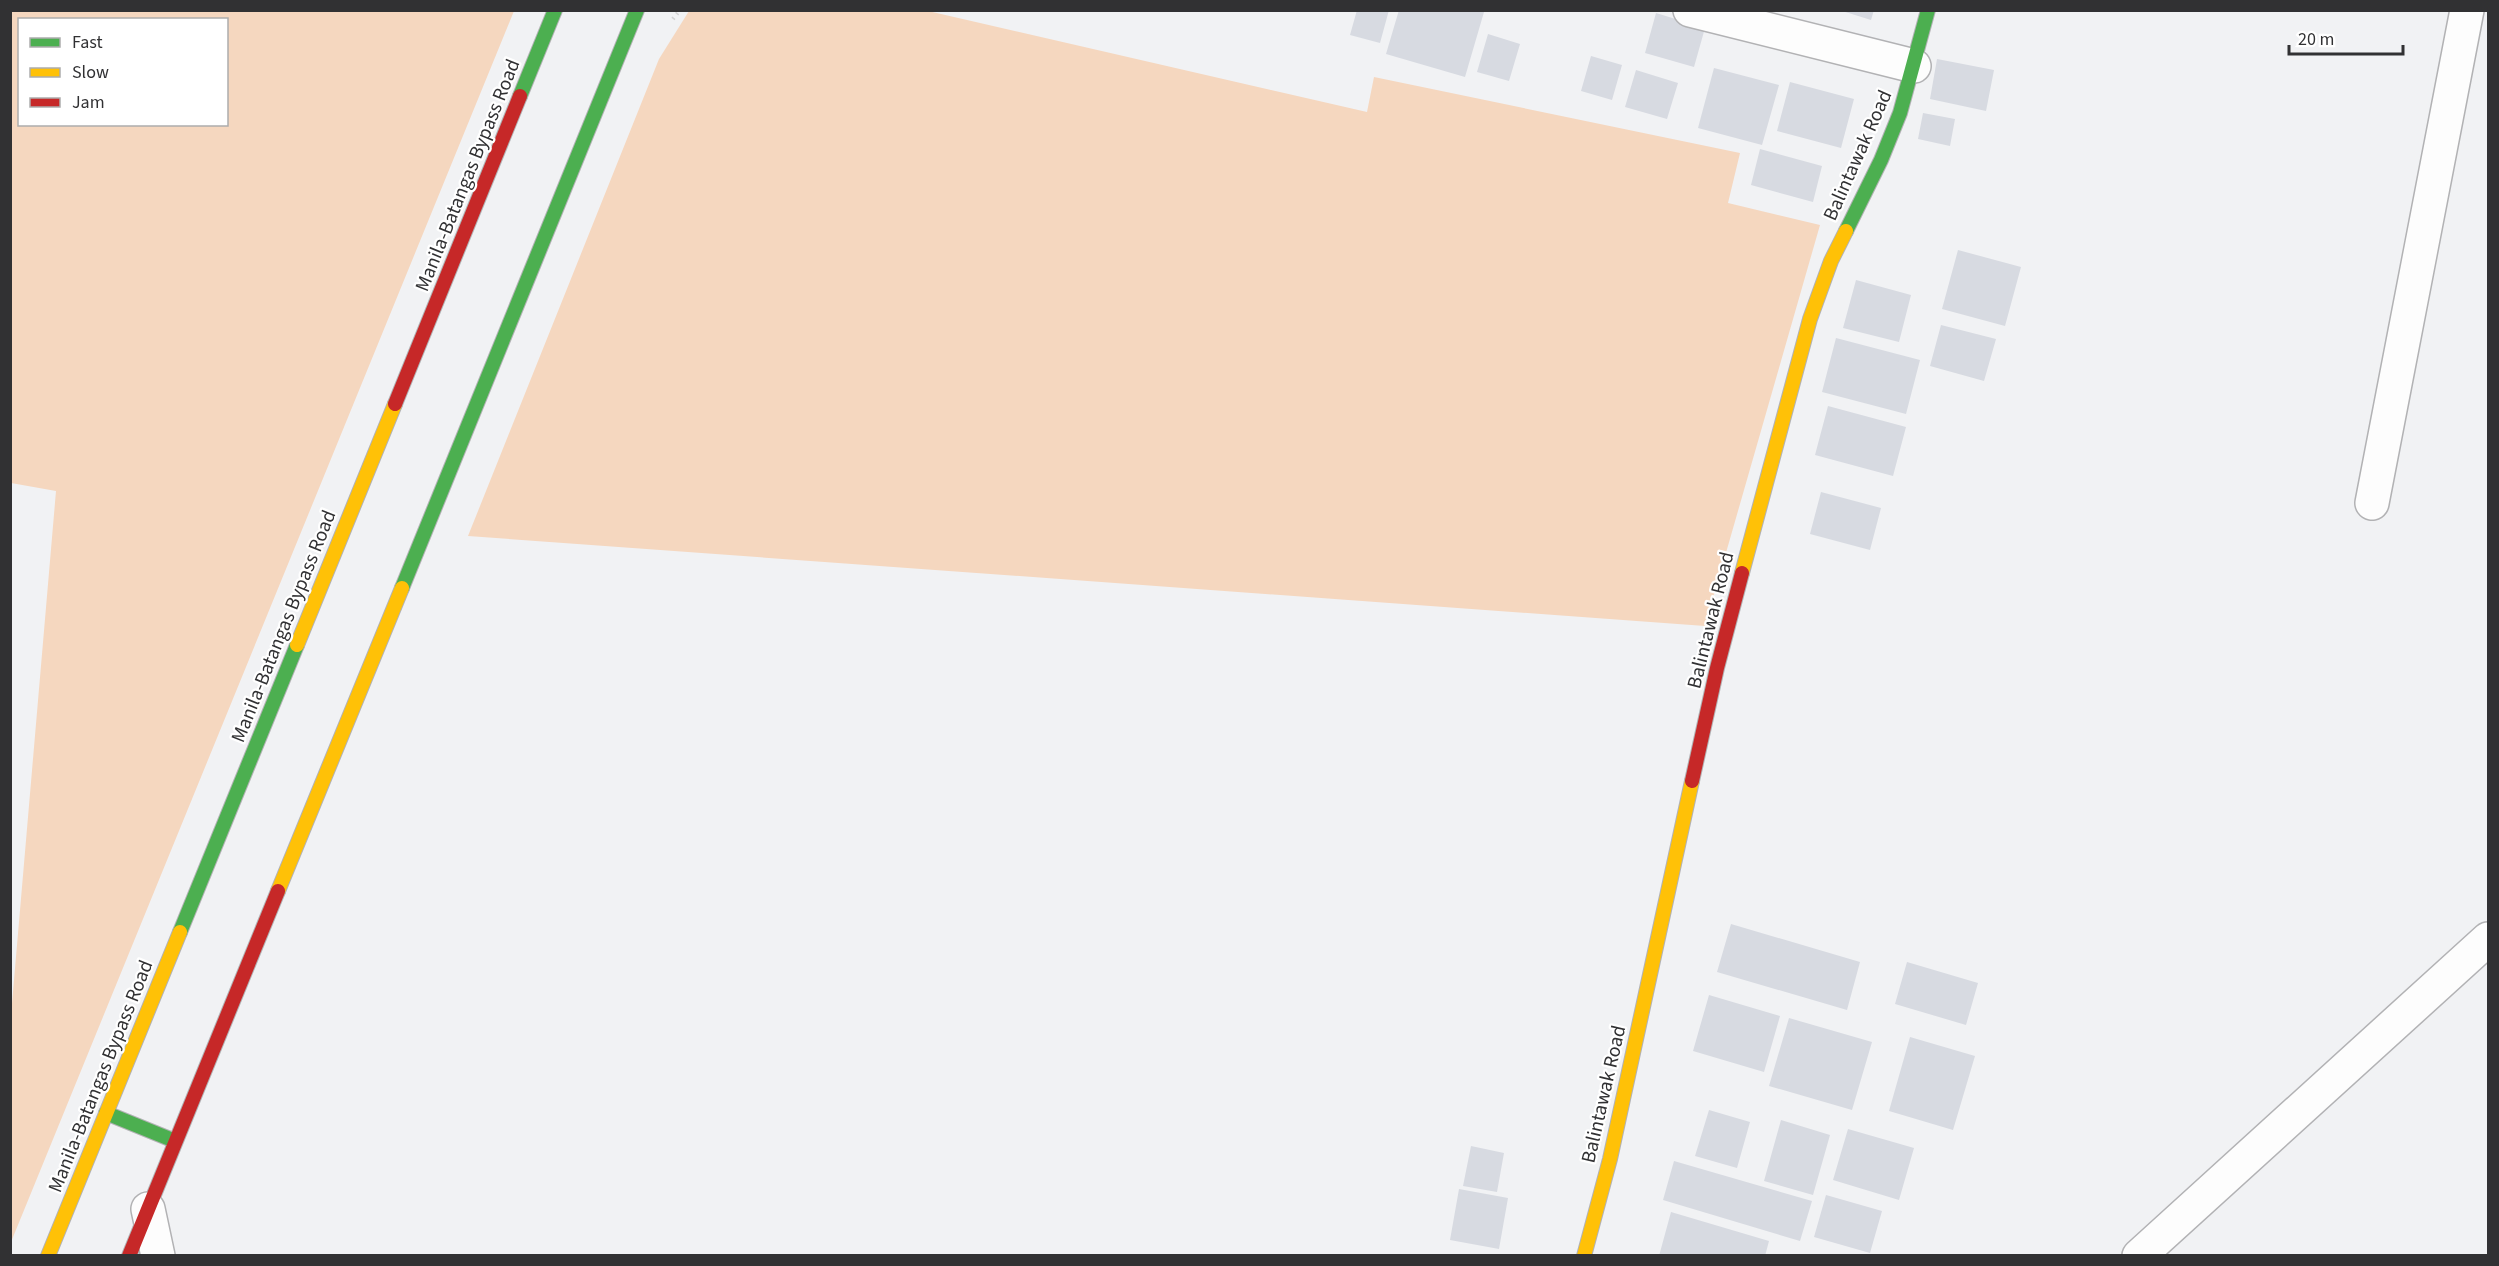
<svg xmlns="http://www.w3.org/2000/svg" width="2499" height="1266" viewBox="0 0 2499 1266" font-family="'Source Sans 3',sans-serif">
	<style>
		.green { fill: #f5d7bf; fill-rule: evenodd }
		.building { fill: #d7dae1 }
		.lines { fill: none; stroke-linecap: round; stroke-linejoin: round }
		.street-casing { stroke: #b2b2b4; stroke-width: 36 }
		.fast-casing { stroke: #b2b2b4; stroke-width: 16 }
		.slow-casing { stroke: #b2b2b4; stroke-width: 16 }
		.jam-casing { stroke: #b2b2b4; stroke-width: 16 }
		.path { stroke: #d2d2d3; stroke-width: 4; stroke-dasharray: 1.5 4.5; stroke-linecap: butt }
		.street { stroke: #fdfdfd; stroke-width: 33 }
		.fast { stroke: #4caf50; stroke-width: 14 }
		.slow { stroke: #ffc107; stroke-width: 14 }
		.jam { stroke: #c62828; stroke-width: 14 }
		.labels { text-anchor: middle; stroke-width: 4.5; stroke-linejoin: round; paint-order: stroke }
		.street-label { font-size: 20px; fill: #313133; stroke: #fff }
	</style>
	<rect width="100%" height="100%" fill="#f1f2f4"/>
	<path class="green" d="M11 10 514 11 11 1242V1015L56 491 11 483ZM20 20H226V124H20Z
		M689 11H928L1367 112 1374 77 1740 153 1728 203 1820 225 1705 626 468 536 659 59Z"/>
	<path class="building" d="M1357 10H1389L1380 43 1350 35Z
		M1399 10H1477L1484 12 1465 77 1386 54Z
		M1839 10H1874L1871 20Z
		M1656 13 1705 28 1694 67 1645 53Z
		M1488 34 1520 44 1509 81 1477 72Z
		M1591 56 1622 65 1612 100 1581 91Z
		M1937 59 1994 70 1986 111 1930 99Z
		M1714 68 1779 85 1762 145 1698 128Z
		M1636 70 1678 83 1667 119 1625 107Z
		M1790 82 1854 99 1841 148 1777 131Z
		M1923 113 1955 119 1950 146 1918 139Z
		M1760 149 1822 166 1813 202 1751 185Z
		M1958 250 2021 267 2005 326 1942 309Z
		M1856 280 1911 295 1899 342 1843 328Z
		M1941 325 1996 339 1984 381 1930 366Z
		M1836 338 1920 360 1906 414 1822 392Z
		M1828 406 1906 427 1893 476 1815 455Z
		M1821 492 1881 508 1870 550 1810 534Z
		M1731 924 1860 962 1847 1010 1717 972Z
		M1907 962 1978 983 1966 1025 1895 1004Z
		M1709 995 1780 1016 1764 1072 1693 1051Z
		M1789 1018 1872 1042 1852 1110 1769 1086Z
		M1910 1037 1975 1056 1953 1130 1889 1111Z
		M1709 1110 1750 1122 1737 1168 1695 1156Z
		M1781 1120 1830 1135 1813 1195 1764 1181Z
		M1848 1129 1914 1148 1899 1200 1833 1180Z
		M1471 1146 1504 1153 1497 1192 1463 1186Z
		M1674 1161 1812 1201 1800 1241 1663 1200Z
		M1459 1189 1508 1198 1499 1249 1450 1240Z
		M1826 1195 1882 1211 1870 1253 1814 1237Z
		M1671 1212 1769 1241 1765 1256H1659Z"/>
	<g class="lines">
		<defs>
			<path id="street" d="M1690 10 1914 66
				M2372 503 2467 10
				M148 1209 158 1256
				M2139 1256 2488 939"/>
			<path id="fast" d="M520 96 555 10
				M1846 231 1881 160 1900 113 1928 10
				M402 588 637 10
				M180 932 297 645
				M106 1113 175 1141"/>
			<path id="slow" d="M1742 573 1810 319 1831 261 1846 231
				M297 645 395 404
				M278 891 402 588
				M48 1256 180 932
				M1584 1256 1610 1159 1692 781"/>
			<path id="jam" d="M395 404 520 96
				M1692 781 1717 668 1742 573
				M129 1256 278 891"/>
		</defs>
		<use href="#street" class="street-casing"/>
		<use href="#fast" class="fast-casing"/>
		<use href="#slow" class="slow-casing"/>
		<use href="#jam" class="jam-casing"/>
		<path class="path" d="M673 19 680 10"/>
		<use href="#street" class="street"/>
		<use href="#fast" class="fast"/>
		<use href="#slow" class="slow"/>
		<use href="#jam" class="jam"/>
	</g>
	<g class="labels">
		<g class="street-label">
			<text transform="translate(1857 155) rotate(-66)" y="7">Balintawak Road</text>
			<text transform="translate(467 175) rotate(-68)" y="7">Manila-Batangas Bypass Road</text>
			<text transform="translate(1710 620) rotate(-76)" y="7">Balintawak Road</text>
			<text transform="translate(283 626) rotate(-68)" y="7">Manila-Batangas Bypass Road</text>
			<text transform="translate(100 1076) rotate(-68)" y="7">Manila-Batangas Bypass Road</text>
			<text transform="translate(1603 1094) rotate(-77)" y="7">Balintawak Road</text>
		</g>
	</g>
	<rect width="2499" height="1266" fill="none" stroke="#313133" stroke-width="24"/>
	<rect x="18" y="18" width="210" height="108" fill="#ffffff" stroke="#adadad" stroke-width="1.5"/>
	<rect x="30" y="38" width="30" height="9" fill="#4caf50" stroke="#adadad" stroke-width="1.5"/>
	<text x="72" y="48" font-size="18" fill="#313133">Fast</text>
	<rect x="30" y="68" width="30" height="9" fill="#ffc107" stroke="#adadad" stroke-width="1.5"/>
	<text x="72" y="78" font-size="18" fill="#313133">Slow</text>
	<rect x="30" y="98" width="30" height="9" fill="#c62828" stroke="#adadad" stroke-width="1.5"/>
	<text x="72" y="108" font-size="18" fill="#313133">Jam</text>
	<path d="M2289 45v9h114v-9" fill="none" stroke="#313133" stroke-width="3"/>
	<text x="2298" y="45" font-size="18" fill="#313133" stroke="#ffffff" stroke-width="4.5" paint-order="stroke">20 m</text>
</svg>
